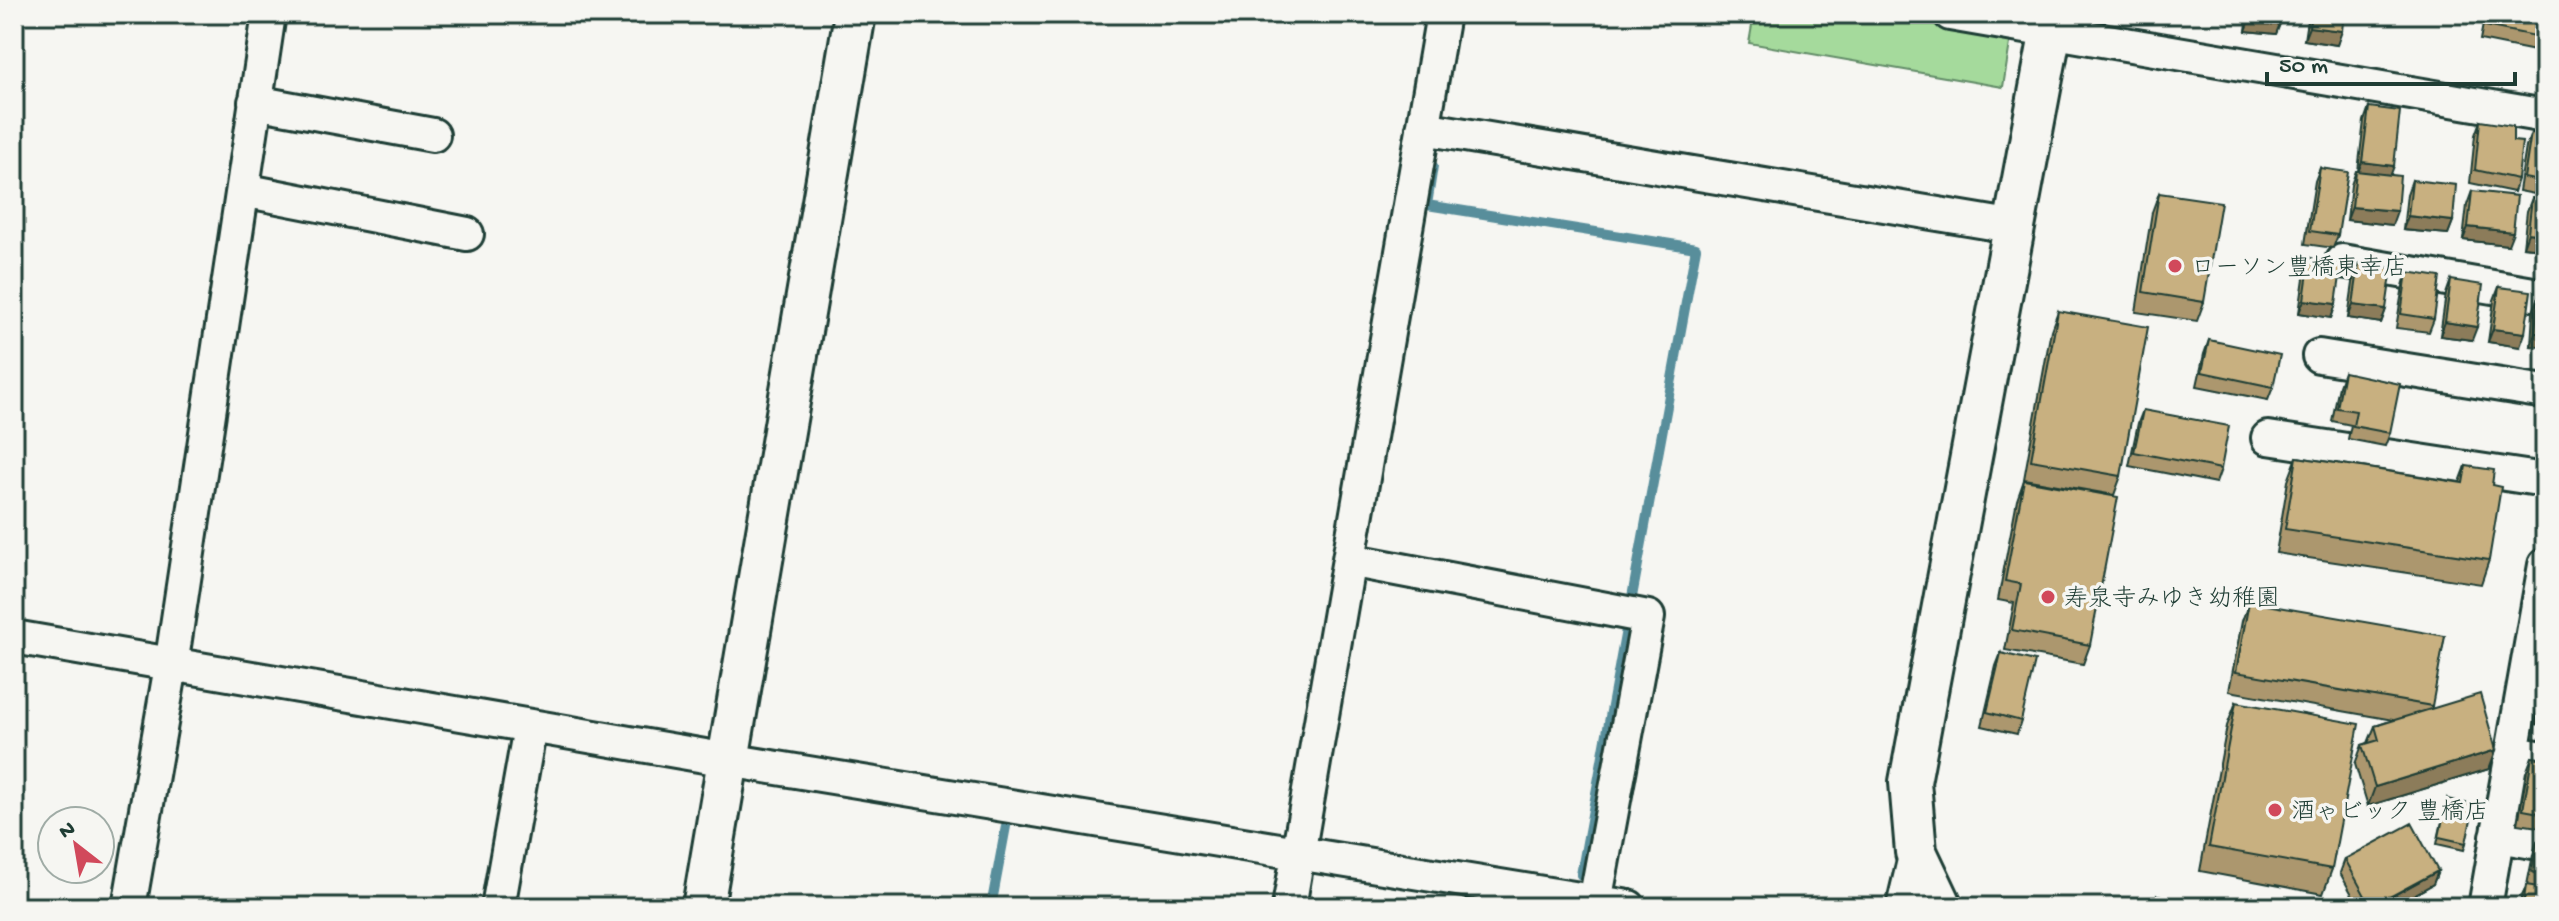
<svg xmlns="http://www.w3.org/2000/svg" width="2559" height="921" viewBox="0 0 2559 921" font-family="'Gochi Hand','Klee One',sans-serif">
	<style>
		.green { fill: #a5da9c; stroke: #628c68; stroke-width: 2 }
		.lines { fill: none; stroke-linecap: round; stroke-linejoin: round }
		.stream { stroke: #598e9b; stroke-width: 10 }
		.minor-casing { stroke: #1f3d34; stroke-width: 38 }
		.tertiary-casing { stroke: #1f3d34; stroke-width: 46 }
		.minor { stroke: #f6f6f2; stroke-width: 32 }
		.tertiary { stroke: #f6f6f2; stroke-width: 40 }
		.wall { fill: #ac976e; stroke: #1f3d34; stroke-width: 2 }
		.shaded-wall { fill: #8c7b5a; stroke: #1f3d34; stroke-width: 2 }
		.building { fill: #c8b080; stroke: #1f3d34; stroke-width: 2 }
		.poi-dot { fill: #d1495b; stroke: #f6f6f2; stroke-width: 3 }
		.labels { text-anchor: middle; stroke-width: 7; stroke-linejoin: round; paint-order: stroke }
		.poi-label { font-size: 24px; fill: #1f3d34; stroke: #f6f6f2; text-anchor: start }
	</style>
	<rect width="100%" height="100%" fill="#f6f6f2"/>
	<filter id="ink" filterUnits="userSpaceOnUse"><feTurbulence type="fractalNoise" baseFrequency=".0125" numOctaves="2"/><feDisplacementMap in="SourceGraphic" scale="16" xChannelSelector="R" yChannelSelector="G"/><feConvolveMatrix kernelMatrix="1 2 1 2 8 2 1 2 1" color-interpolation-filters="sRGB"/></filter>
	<g filter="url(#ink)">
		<path class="green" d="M1754 14H1876L2011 37 2003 87 1749 43Z"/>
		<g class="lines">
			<path class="stream" d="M1433 166 1427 205 1696 248 1581 875
				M991 907 1009 810"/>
			<defs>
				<path id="minor" d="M1950 14 2545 116
					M255 102 433 135
					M1423 128 2016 227
					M243 190 467 234
					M2342 261 2545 296
					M2319 356 2545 392
					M2268 438 2545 480
					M1349 560 1648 617 1595 902
					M14 637 728 760 1629 907
					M2512 753 2545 758
					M2497 836 2545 844
					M129 907 171 666 269 14
					M498 907 530 727
					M1289 907 1443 14
					M1903 907 1916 852
					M2485 907 2545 565"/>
				<path id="tertiary" d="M703 907 855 14
					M1942 907 1916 852 1910 782 2054 14"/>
			</defs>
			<use href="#minor" class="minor-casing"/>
			<use href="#tertiary" class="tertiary-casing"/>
			<use href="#minor" class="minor"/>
			<use href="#tertiary" class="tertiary"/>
		</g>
		<path class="wall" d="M2248 14H2282L2281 21 2276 34 2246 31Z
			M2308 14H2344L2337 45 2304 40Z
			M2485 14H2545V53L2480 40Z
			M2369 107 2390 175 2392 225 2347 220 2351 185 2356 171H2358L2364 121Z
			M2480 121 2513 141 2518 179 2514 192 2470 183 2475 135Z
			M2531 133 2545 135V196L2519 191 2526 147Z
			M2320 168 2338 235 2333 248 2305 244 2315 181Z
			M2412 180 2453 221 2448 234 2403 230 2407 194Z
			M2472 191 2508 245 2463 240 2467 205Z
			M2159 193 2204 302 2197 321 2136 312 2152 212Z
			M2532 198 2545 199V249L2523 247 2527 211Z
			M2310 258 2336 304 2331 318 2299 313 2305 271Z
			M2359 263 2386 309 2381 323 2348 318 2354 276Z
			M2407 272 2434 319 2429 332 2396 328 2403 286Z
			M2451 280 2472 340 2440 336 2446 294Z
			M2499 287 2520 347 2488 342 2494 300Z
			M2538 299 2545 347 2531 346 2533 312Z
			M2058 311 2121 476 2114 495 2024 479 2051 330Z
			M2209 340 2273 387 2268 400 2197 386 2204 354Z
			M2344 372 2390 433 2385 446 2348 439 2351 425 2332 421 2339 386Z
			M2143 410 2221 469 2216 483 2129 466 2138 423Z
			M2297 457 2460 482 2466 466 2492 485 2489 560 2481 584 2276 553 2288 481Z
			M2024 480 2090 645 2083 664 2005 650 2014 603 1998 600 2017 500Z
			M2249 602 2432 706 2431 709 2496 750 2489 769 2368 806 2355 764 2362 745 2368 743 2375 726 2393 720 2229 691 2242 621Z
			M2001 653 2021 721 2017 734 1982 726 1996 666Z
			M2545 668V725L2535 724 2541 678Z
			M2236 702 2332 869 2323 894 2200 871 2227 726Z
			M2532 757 2545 759V828L2518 824 2527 770Z
			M2447 799 2466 843 2464 850 2437 844Z
			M2537 841 2545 843V907H2520L2521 898 2527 885 2533 855Z
			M2345 859 2438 871 2433 884 2392 907H2359L2340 873Z"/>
		<path class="shaded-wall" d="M2251 18 2281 21 2276 34 2246 31Z
			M2309 27 2342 31 2337 45 2304 40Z
			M2362 162 2394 166 2389 179 2357 175Z
			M2352 207 2397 211 2392 225 2347 220Z
			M2408 216 2453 221 2448 234 2403 230Z
			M2468 227 2513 232 2508 245 2463 240Z
			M2528 233 2545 235V249L2523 247Z
			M2304 300 2336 304 2331 318 2299 313Z
			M2353 305 2386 309 2381 323 2348 318Z
			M2445 322 2477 327 2472 340 2440 336Z
			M2493 329 2525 333 2520 347 2488 342Z
			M2535 333H2545V347L2531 346Z
			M2540 711H2545V725L2535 724Z
			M2496 750 2489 769 2368 806 2375 787Z
			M2438 871 2433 884 2392 907H2372Z"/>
		<path class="building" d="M2251 14H2282L2281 21 2251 18Z
			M2311 14H2344L2342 31 2309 27Z
			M2487 14H2545V38L2485 26Z
			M2369 107 2400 111 2394 166 2362 162Z
			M2480 121 2513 126V141L2522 142 2518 179 2475 170Z
			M2531 133 2545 135V182L2524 178Z
			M2320 168 2348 172 2338 235 2310 231Z
			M2356 171 2400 176 2397 211 2352 207Z
			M2412 180 2456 185 2453 221 2408 216Z
			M2472 191 2517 196 2513 232 2468 227Z
			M2159 193 2221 202 2204 302 2143 292Z
			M2532 198 2545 199V235L2528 233Z
			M2310 258 2342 263 2336 304 2304 300Z
			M2359 263 2392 268 2386 309 2353 305Z
			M2407 272 2440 277 2434 319 2401 314Z
			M2451 280 2483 285 2477 327 2445 322Z
			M2499 287 2531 291 2525 333 2493 329Z
			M2538 299H2545V333H2535Z
			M2058 311 2148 327 2121 476 2031 460Z
			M2209 340 2280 355 2273 387 2202 372Z
			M2344 372 2400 384 2390 433 2353 426 2356 411 2337 408Z
			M2143 410 2229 426 2221 469 2134 452Z
			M2297 457 2463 483 2466 466 2494 470 2492 485 2501 487 2489 560 2285 529Z
			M2024 480 2118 497 2090 645 2012 630 2021 584 2005 581Z
			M2249 602 2445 636 2432 706 2236 672Z
			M2001 653 2035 661 2021 721 1987 712Z
			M2545 674V711H2540Z
			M2480 694 2496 750 2375 787 2362 745 2379 740 2375 726Z
			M2236 702 2359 724 2332 869 2209 847Z
			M2532 757 2545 759V814L2523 810Z
			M2447 799 2474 805 2466 843 2439 837Z
			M2412 823 2438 871 2371 907 2345 859Z
			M2537 841 2545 843V874L2532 872Z
			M2526 885 2545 888V907H2523Z
			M2157 895 2187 901 2186 907H2154Z"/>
	</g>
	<g class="poi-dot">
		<circle cx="2175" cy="266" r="8"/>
		<circle cx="2048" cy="597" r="8"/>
		<circle cx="2275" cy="810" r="8"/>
	</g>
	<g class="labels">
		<g class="poi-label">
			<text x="2191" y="274">ローソン豊橋東幸店</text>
			<text x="2064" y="605">寿泉寺みゆき幼稚園</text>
			<text x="2291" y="818">酒ゃビック 豊橋店</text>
		</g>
	</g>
	<rect width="2559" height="921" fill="none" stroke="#f6f6f2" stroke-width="48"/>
	<rect x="24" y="24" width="2511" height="873" fill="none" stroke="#1f3d34" stroke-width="3" filter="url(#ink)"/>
	<g transform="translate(76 845) rotate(329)"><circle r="38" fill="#f6f6f2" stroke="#a0aca6" stroke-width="2"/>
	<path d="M0-6L14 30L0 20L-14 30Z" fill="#d1495b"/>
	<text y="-12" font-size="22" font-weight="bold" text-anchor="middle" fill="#1f3d34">N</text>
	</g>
	<path d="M2267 72v12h248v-12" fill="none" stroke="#1f3d34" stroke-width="4"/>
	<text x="2279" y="72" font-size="24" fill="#1f3d34" stroke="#f6f6f2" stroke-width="6" paint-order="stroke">50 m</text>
</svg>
